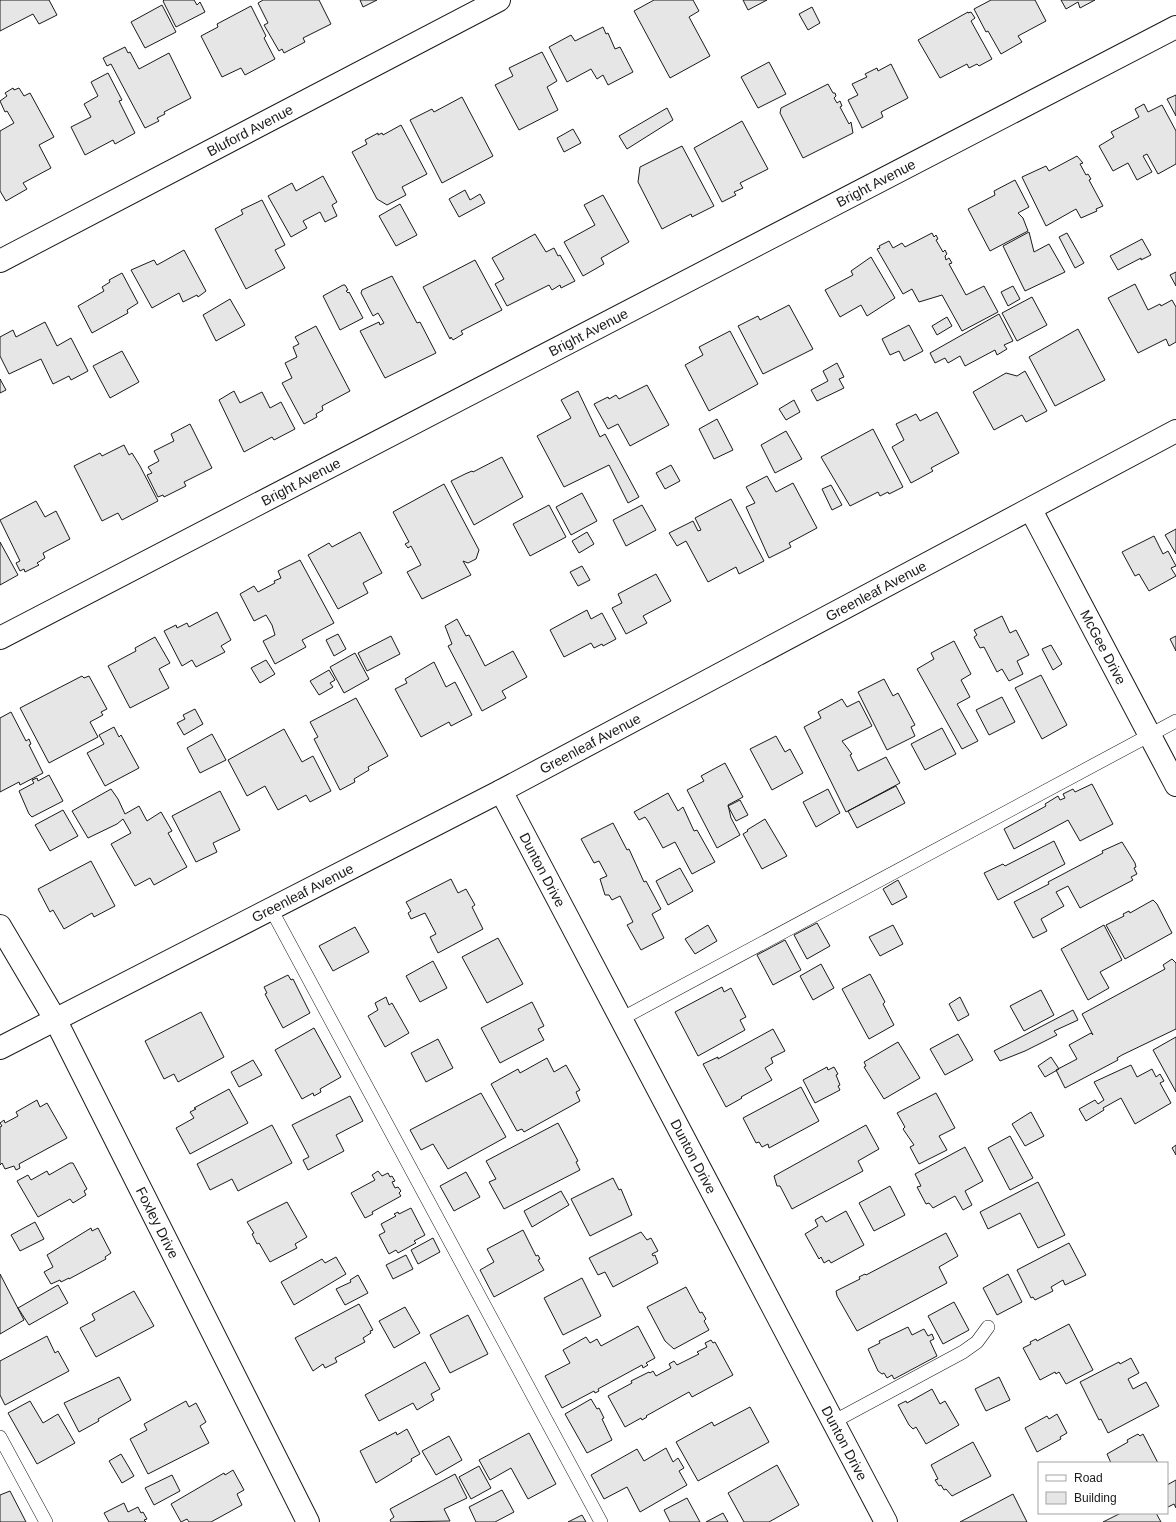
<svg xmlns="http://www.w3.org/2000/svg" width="1176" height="1522" viewBox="0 0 1176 1522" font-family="Arial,sans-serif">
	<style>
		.building { fill: #e6e6e6; stroke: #1a1a1a }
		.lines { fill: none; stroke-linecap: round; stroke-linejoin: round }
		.lane-casing { stroke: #1a1a1a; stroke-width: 14 }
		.street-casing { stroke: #1a1a1a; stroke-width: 24 }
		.secondary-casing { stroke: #1a1a1a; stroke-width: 24 }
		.lane { stroke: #fff; stroke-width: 13 }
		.street { stroke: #fff; stroke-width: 22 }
		.secondary { stroke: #fff; stroke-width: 22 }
		.labels { text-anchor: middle; stroke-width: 3; stroke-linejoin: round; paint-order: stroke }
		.street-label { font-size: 14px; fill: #1a1a1a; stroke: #fff }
	</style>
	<rect width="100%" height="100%" fill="#fff"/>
	<path class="building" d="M0 0H49L57 15 39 24 33 14 0 31Z
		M164 0H194L197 5 200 2 205 12 176 27 163 1Z
		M263 0H319L331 24 303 38 305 42 284 53 282 49 279 51 264 25 268 23 258 3Z
		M360 0H377L363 7Z
		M654 0H693L699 11 689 17 710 56 670 78 634 11Z
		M743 0H767L748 10Z
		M991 0H1035L1046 21 1018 36 1022 42 1001 54 988 31 986 32 974 9Z
		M1061 0H1095L1080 8 1078 2 1066 9Z
		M162 5 176 32 145 48 131 22Z
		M251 6 266 36 264 38 275 59 245 75 241 68 222 77 201 36 218 27 217 24Z
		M812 7 820 23 808 30 799 14Z
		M968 12V13L971 12 975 18 971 21 992 59 979 66 977 64 969 68 967 64 940 78 918 40Z
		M603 27 606 34 608 33 615 49 620 47 633 72 608 85 603 75 597 79 591 69 567 82 549 47 571 35 575 41Z
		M125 47 128 53 130 52 139 69 169 53 191 98 164 112 165 114 157 118 159 121 145 128 111 64 107 66 103 58Z
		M542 52 557 81 547 87 558 110 519 130 495 85 513 76 509 68Z
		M769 62 786 94 758 108 741 77Z
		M891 64 908 98 881 112 883 117 862 128 848 100 858 95 852 84 867 77 865 74 877 68 878 71Z
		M108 73 122 100 119 101 135 133 115 144 113 140 85 155 71 127 91 117 84 104 98 96 91 82Z
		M828 84 833 93H835L836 96 834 98 837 103 840 101 842 106 840 107 849 124 851 122 853 133 803 158 780 113 781 108Z
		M13 88 14 90 19 88 24 96 30 93 54 137 39 145 51 168 23 183 27 189 6 201 0 191V131L14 123 7 111 5 112 0 101 7 96 5 93Z
		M1176 95V116L1167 99Z
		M462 97 493 156 442 183 410 120 432 109 434 112Z
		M1144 104 1148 112 1162 105 1176 131V164L1158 174 1147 154 1143 156 1152 172 1137 180 1128 163 1113 171 1099 146 1114 137 1111 132 1139 117 1135 109Z
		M667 108 673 120 627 149 619 136Z
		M742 121 768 169 740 183 743 188 734 192 736 195 722 202 694 148Z
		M401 125 427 174 402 187 406 195 387 205 377 199 352 152 367 144 365 140 378 133V135L382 133 383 135Z
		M573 129 581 143 564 152 557 138Z
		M682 146 714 206 692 217 691 214 662 229 638 182 640 167Z
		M1077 156 1083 163 1080 164 1086 175 1088 174 1091 179 1089 180 1103 206 1096 209 1097 211 1081 218 1076 209 1046 226 1022 177 1046 166 1049 171Z
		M323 176 337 202 332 205 337 216 325 222 320 212 303 221 307 228 291 237 268 196 292 183 296 191Z
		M1015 180 1029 207 1018 213 1023 218 1028 231 990 251 968 209 995 195 994 191Z
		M465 190 470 200 480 194 485 203 459 217 449 199Z
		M603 195 629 242 601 258 604 264 583 276 564 242 595 225 584 205Z
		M262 200 285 245 275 250 285 268 246 289 215 229 243 214 241 210Z
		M400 204 417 235 396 246 379 216Z
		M1029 232 1034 252 1049 244 1065 272 1025 291 1003 246Z
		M932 233 934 237 936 235 938 239 936 240 943 252 945 250 947 254 945 256 946 260 949 258 952 263 949 264 966 295 984 286 998 312 962 331 942 295 919 302 912 289 903 294 877 249 880 248 879 246 889 241 893 248 902 243 905 247Z
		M1067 233 1084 263 1075 268 1059 237Z
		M535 234 546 252 554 248 558 256 560 255 575 281 561 288 560 285 552 290 549 285 507 306 495 284 504 279 492 258Z
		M1142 239 1151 255 1141 260V258L1118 270 1110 256Z
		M184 250 206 291 198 297 197 295 183 302 179 293 152 308 131 270 154 260 157 265Z
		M871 257 895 298 867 316 861 305 840 317 825 290 853 275 851 271Z
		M475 260 502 310 461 331 463 334 453 340 451 337 450 339 423 287Z
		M1176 272V286L1170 275Z
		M122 273 138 303 127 310 128 313 92 333 78 306 104 291 102 287 110 282 109 280Z
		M392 276 417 323 420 322 436 353 385 378 360 331 379 322 380 325 384 323 378 313 373 316 361 293 362 290Z
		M1135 284 1148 310 1160 304 1161 306 1172 300 1176 307V342L1169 346 1166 339 1138 353 1108 298Z
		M343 285H345L348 290 346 291 348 293 349 292 363 318 340 330 323 296Z
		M1013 286 1020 299 1008 306 1001 292Z
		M1032 297 1047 325 1017 341 1002 313Z
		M230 299 245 325 216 341 203 315Z
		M789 305 813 349 763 374 738 326 758 316 760 320Z
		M999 314 1013 341 1004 345 1007 349 997 355 995 350 965 366 960 356 948 363 945 358 935 363 930 353Z
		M947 317 952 326 937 335 932 326Z
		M45 322 57 346 71 338 88 371 71 380 69 376 53 384 41 359 9 374 0 356V337L13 330 16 337Z
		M909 325 923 351 904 361 899 351 890 355 882 339Z
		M316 326 350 391 322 406 323 410 316 414 317 417 304 424 282 383 292 378 285 363 297 357 293 347 299 344 295 337Z
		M1078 329 1105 380 1055 406 1029 357Z
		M730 331 758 384 709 411 685 365 703 355 699 347Z
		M122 351 139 382 110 398 93 366Z
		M837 363 844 377 839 379 844 388 817 401 811 390 828 381 823 371Z
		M1025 371 1047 411 1026 422 1022 415 994 430 973 392 1006 373 1017 376Z
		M0 379 6 390 0 393Z
		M647 385 669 425 630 446 618 424 608 429 594 404 608 397 609 399 616 395 619 399Z
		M234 391 240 403 262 392 270 408 281 402 295 429 274 440 272 437 244 452 219 400Z
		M578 391 600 437 605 434 639 497 628 503 609 465 564 487 537 436 571 418 561 400Z
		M794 400 800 412 786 420 779 409Z
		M937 412 959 453 931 468 933 471 911 483 892 447 904 440 896 424 916 414 920 421Z
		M717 419 733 450 714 459 699 429Z
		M190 424 212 468 184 482 186 486 164 497 163 495 158 497 147 475 152 473 148 467 159 461 154 451 174 441 171 434Z
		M873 429 903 487 889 494 888 492 880 496 878 492 850 506 821 457Z
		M786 431 802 459 775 473 761 445Z
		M124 445 129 455 132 453 140 466 158 501 122 520 118 513 102 521 74 466 100 453 102 456Z
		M502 457 523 497 474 525 451 481 465 474 472 471 473 472Z
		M671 465 680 481 665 489 656 473Z
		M767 476 776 492 793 483 817 528 789 543 791 547 769 558 746 507 755 503 746 487Z
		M444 484 479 550 476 559 468 563 463 561 471 575 422 599 407 572 421 565 411 546 408 548 405 544 409 542 393 512Z
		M831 485 842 505 832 510 822 489Z
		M582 493 597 521 571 535 556 507Z
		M731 499 764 561 739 574 736 567 708 582 686 541 677 546 669 533 693 521 698 531 701 530 695 518Z
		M36 501 45 517 56 511 70 539 43 553 45 558 37 563 39 565 25 572 24 569 20 571 16 563 20 561 0 520Z
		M549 505 566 537 530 556 513 524Z
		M642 505 656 530 626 546 613 520Z
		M1176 529V554L1165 535Z
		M360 532 382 573 363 583 368 593 338 609 308 555 329 543 332 547Z
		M587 532 594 544 579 553 572 541Z
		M1154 536 1163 554 1168 551 1176 566 1171 568 1176 576 1149 591 1139 574 1135 576 1122 552Z
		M0 542 18 575 0 585Z
		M300 560 334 623 302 640 306 647 275 664 263 641 275 635 272 625 266 615 254 621 240 594 254 586 258 592 275 583 274 581 281 578 278 571Z
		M582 566 590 580 578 586 570 572Z
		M656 574 671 601 643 616 647 623 626 634 612 608 622 603 618 594Z
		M587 610 591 619 602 613 616 639 603 646 602 644 594 648 591 643 564 657 550 630Z
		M217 612 231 640 221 646 225 652 196 667 192 660 182 666 164 631 176 625 177 628 187 623 189 627Z
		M1002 616 1010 633 1016 630 1029 655 1017 661 1023 674 1009 681 1002 669 997 672 984 647 980 648 974 637 977 635 974 630Z
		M457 619 466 636 469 635 485 666 513 651 527 677 502 691 506 698 482 711 448 646 452 644 445 626Z
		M338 634 346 649 334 656 326 640Z
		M391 636 400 654 367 671 358 653Z
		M1176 636V651L1170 639Z
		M155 637 170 663 159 669 169 688 130 708 108 666 136 651 135 648Z
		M954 641 971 674 961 680 970 697 957 704 978 741 962 749 917 669 934 659 931 653Z
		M1051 645 1062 664 1053 670 1042 649Z
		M355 653 369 679 344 693 330 667Z
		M266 660 275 674 260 683 251 668Z
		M434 662 446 687 455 682 472 715 451 726 449 722 421 737 395 689 407 683 405 679Z
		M329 670 335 680 330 683 333 687 319 695 310 681Z
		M1041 675 1067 725 1042 739 1015 688Z
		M82 676 84 678 89 676 107 709 101 712 103 715 90 722 98 737 49 763 20 708Z
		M884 679 893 696 898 693 915 725 911 727 915 736 887 750 858 692Z
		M1002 697 1015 722 989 735 976 710Z
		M356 698 388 756 368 767 369 770 354 779 355 782 340 790 314 739 318 737 310 722Z
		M842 699 847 707 859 701 872 726 842 741 852 754 850 755 858 771 886 757 900 783 846 812 804 727 821 718 818 712Z
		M195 709 203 724 184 735 177 723 185 719 183 715Z
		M11 712 26 741 29 739 31 744 29 745 43 773 20 785 19 782 0 792V718Z
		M114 727 119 737 121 735 139 768 105 786 87 753 104 744 99 735Z
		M942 728 956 754 925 770 911 744Z
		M284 729 302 762 313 756 331 791 310 802 306 795 278 810 265 786 247 796 228 760Z
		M212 734 226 760 200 773 187 748Z
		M776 736 785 752 790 749 803 773 772 790 750 749Z
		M725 763 743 797 728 805 731 818 740 835 717 848 687 790 704 781 701 776Z
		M49 775 63 801 32 817 29 814 19 791 34 783 32 780 37 778 38 781Z
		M1092 784 1113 824 1080 841 1068 820 1014 849 1004 829 1046 806 1045 804 1058 796 1060 800 1065 798 1063 794 1073 789 1075 792Z
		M896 786 905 803 857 828 848 811Z
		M111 789 118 799 125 814 139 806 147 821 161 812 172 831 168 833 187 867 154 885 150 878 135 886 111 844 131 833 123 819 117 824 88 838 72 811Z
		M828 789 840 813 816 827 803 802Z
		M220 791 240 830 213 843 217 852 196 862 172 816Z
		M668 793 678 811 683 807 694 831 697 830 715 862 692 874 675 842 663 848 648 821 645 817 639 820 634 812Z
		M740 800 748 815 736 821 728 806Z
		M63 810 78 836 50 851 35 825Z
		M765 819 787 856 762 869 743 834 748 831 747 830Z
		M613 823 627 850 629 849 644 882 646 881 661 909 652 914 664 938 641 950 627 925 633 922 620 896 612 900 609 895H605L600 879 607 876 599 861 594 863 581 839Z
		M1054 841 1065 864 998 900 984 873 1003 864 1005 866Z
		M1122 842 1135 863 1136 867 1134 868 1137 874 1131 877 1133 880 1080 908 1068 886 1056 892 1064 906 1041 919 1047 931 1033 938 1014 902 1049 884 1048 882 1103 853 1102 851Z
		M91 861 115 906 94 917 92 913 64 929 53 910 50 912 38 889Z
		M680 868 693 891 668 905 656 881Z
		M451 879 458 893 466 889 475 905 472 907 483 929 438 953 430 937 436 934 425 913 411 919 408 913 411 911 406 902Z
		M898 880 907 897 892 905 883 889Z
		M1153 900 1157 904 1172 933 1125 959 1106 925 1124 916 1123 914 1129 911 1130 913Z
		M817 923 830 946 807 959 794 935Z
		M708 925 717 941 695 954 685 939Z
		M893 925 903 944 880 956 869 937Z
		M1104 925 1122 960 1100 972 1109 988 1088 1000 1061 949Z
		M355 927 369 952 333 971 319 946Z
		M498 938 523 984 487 1003 462 957Z
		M785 940 801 970 773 985 757 955Z
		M1172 959 1176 963V1029L1122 1055 1117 1058 1118 1060 1065 1088 1056 1070 1077 1059 1069 1045 1091 1033 1093 1035 1082 1014 1165 969 1163 965Z
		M433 961 447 988 420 1002 406 976Z
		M821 964 834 988 813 1000 800 976Z
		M870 974 885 1002 883 1004 894 1025 869 1039 842 989Z
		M288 975 291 980 293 979 310 1013 283 1028 265 994 267 993 264 987Z
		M722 987 724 992 731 988 746 1017 740 1020 745 1030 698 1056 675 1012Z
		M1041 990 1054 1015 1024 1031 1010 1006Z
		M386 997 389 1005 392 1003 409 1033 385 1047 368 1016 378 1010 375 1003Z
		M960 997 969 1015 958 1021 949 1004Z
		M532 1002 544 1026 538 1029 544 1040 500 1063 481 1028Z
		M1073 1010 1078 1020 1054 1031 1057 1035 1025 1051 1000 1061 994 1051Z
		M201 1012 224 1057 178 1082 174 1074 164 1079 145 1041Z
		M314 1028 341 1077 320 1089 321 1092 314 1096 313 1093 302 1099 275 1050Z
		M773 1029 785 1051 771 1058 773 1063 765 1068 772 1080 741 1097 742 1098 726 1107 703 1064 718 1057V1059Z
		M958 1034 973 1060 945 1075 930 1049Z
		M1176 1037V1092L1153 1050Z
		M438 1039 453 1068 426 1082 411 1053Z
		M898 1042 920 1078 884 1099 864 1067 866 1066 864 1062Z
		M1051 1057 1059 1069 1045 1077 1038 1066Z
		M547 1058 554 1072 566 1065 580 1090 576 1092 580 1101 524 1132 522 1129 517 1131 491 1084 518 1069 520 1073Z
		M253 1060 262 1075 239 1087 231 1072Z
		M1131 1065 1137 1077 1152 1069 1156 1077 1160 1074 1164 1081 1160 1083 1171 1103 1135 1124 1121 1098 1103 1108 1104 1110 1086 1121 1079 1109 1095 1100 1098 1104 1104 1100 1094 1082Z
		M827 1067 828 1070 834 1067 838 1074 836 1075 840 1085 838 1086 840 1090 815 1103 803 1080Z
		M801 1087 819 1121 769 1148 768 1144 762 1147 759 1142 756 1143 743 1118Z
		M229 1089 248 1123 190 1154 176 1128 194 1118 190 1112 196 1109 194 1108Z
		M481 1093 506 1137 448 1169 433 1144 421 1150 410 1130Z
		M936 1093 955 1128 939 1136 947 1150 919 1164 910 1147 914 1145 903 1129 905 1127 897 1113Z
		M350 1096 363 1121 336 1135 344 1151 308 1170 303 1160 309 1157 292 1125Z
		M37 1100 40 1107 47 1103 67 1138 19 1164 20 1168 16 1170 14 1166 5 1169 2 1163 0 1165V1127L2 1126 0 1123 4 1120 5 1123 18 1116 16 1112Z
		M1031 1112 1044 1136 1025 1146 1012 1124Z
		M558 1123 578 1161 576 1162 580 1170 504 1209 489 1182 496 1179 486 1161Z
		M272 1125 292 1163 238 1191 232 1179 210 1190 197 1164Z
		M866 1125 879 1149 858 1161 863 1171 792 1209 780 1186H777L774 1176Z
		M1010 1136 1033 1178 1010 1190 988 1148Z
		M1176 1145V1155L1172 1148Z
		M965 1147 983 1181 965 1191 972 1205 963 1210 955 1196 933 1208 929 1203 926 1204 917 1187 921 1186 915 1174Z
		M70 1163H73L87 1189 84 1191 86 1195 73 1203 70 1199 38 1217 17 1181 28 1175 31 1180 47 1171 49 1175Z
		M378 1171 382 1176 388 1173 390 1177 392 1176 395 1181 392 1182 395 1188 398 1187 401 1191 399 1193 401 1196 372 1212 373 1214 365 1218 351 1193 375 1180 372 1175Z
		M466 1172 480 1197 454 1211 440 1186Z
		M613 1178 619 1190 621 1189 632 1215 590 1236 571 1199Z
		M1038 1182 1065 1235 1038 1248 1020 1213 988 1229 980 1212Z
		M890 1186 905 1215 874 1231 859 1203Z
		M561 1191 569 1205 532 1227 524 1211Z
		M287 1202 307 1237 295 1244 297 1248 270 1262 259 1243 257 1244 252 1234 254 1233 247 1222Z
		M411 1208 425 1235 414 1241 416 1243 398 1253 396 1250 389 1254 379 1235 385 1232 381 1224 396 1216 394 1214 398 1212 399 1214Z
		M846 1211 864 1245 831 1263 829 1260 824 1263 821 1257 819 1259 805 1234 818 1226 815 1220 822 1216 826 1222Z
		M35 1222 44 1239 20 1251 11 1235Z
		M91 1228 92 1231 98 1228 111 1253 105 1257 106 1259 69 1279V1278L61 1282 60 1280 51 1284 44 1272 53 1267 47 1255Z
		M523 1230 536 1256 538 1255 540 1259 538 1260 544 1270 494 1297 480 1270 494 1262 487 1249Z
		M641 1232 647 1240 651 1238 658 1251 652 1254 653 1256 655 1255 658 1263 613 1287 605 1272 598 1275 589 1258Z
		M946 1233 958 1256 939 1267 947 1283 857 1331 837 1296 836 1291 860 1279 859 1277 865 1274 866 1275Z
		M433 1238 440 1252 418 1264 411 1250Z
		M1069 1243 1086 1275 1065 1285 1063 1280 1051 1287 1053 1291 1035 1300 1033 1297 1031 1298 1017 1270Z
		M406 1255 413 1269 393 1279 386 1265Z
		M336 1257 346 1274 294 1305 281 1282 322 1259 325 1263Z
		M0 1274 24 1320 0 1334Z
		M1008 1274 1022 1302 997 1315 983 1288Z
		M358 1275 368 1293 345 1305 336 1289 351 1282 350 1280Z
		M582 1278 601 1316 563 1335 544 1298Z
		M58 1285 68 1303 29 1325 18 1308Z
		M686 1287 700 1313 702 1312 706 1319 704 1321 709 1330 674 1349 665 1341 647 1307Z
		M134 1291 154 1326 96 1357 80 1328 95 1320 92 1314Z
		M954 1302 969 1330 943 1344 928 1316Z
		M359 1304 373 1330 370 1331 371 1333 363 1338 365 1342 335 1358 337 1362 325 1368 323 1364 313 1371 295 1338Z
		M405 1307 420 1333 394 1348 379 1321Z
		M468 1315 488 1354 450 1373 430 1335Z
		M1069 1324 1093 1370 1066 1384 1059 1372 1056 1374 1055 1372 1040 1380 1023 1348 1031 1344 1030 1342 1036 1339 1037 1341Z
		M638 1326 655 1358 646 1363 648 1365 643 1368 642 1365 598 1389 599 1391 595 1393 594 1391 562 1408 545 1376 570 1363 563 1350 586 1337 590 1343 597 1339 601 1346Z
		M908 1327 912 1335 924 1329 928 1336 932 1334 934 1339 930 1341 937 1356 894 1379 892 1375 887 1378 884 1373 882 1374 878 1371 868 1349 880 1343 879 1341Z
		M47 1336 55 1353 58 1351 69 1371 5 1405 0 1395V1361Z
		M711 1340 713 1343 715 1342 733 1375 692 1397 689 1392 646 1416 647 1417 642 1420 641 1418 625 1427 608 1396 632 1383 631 1381 649 1372 650 1373 653 1371 656 1376 671 1368 669 1364 674 1361 677 1365 699 1354 697 1352 707 1347 705 1343Z
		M1131 1358 1139 1373 1128 1379 1133 1389 1146 1382 1159 1406 1108 1433 1101 1419 1099 1420 1080 1382 1119 1362 1120 1364Z
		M425 1362 440 1389 431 1394 434 1400 417 1410 413 1403 379 1421 365 1395Z
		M119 1377 131 1400 98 1419 99 1421 79 1432 64 1403Z
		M999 1377 1010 1400 986 1411 975 1389Z
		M932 1389 940 1404 945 1401 959 1425 926 1444 916 1427 913 1429 909 1425 898 1405 906 1401 907 1403Z
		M591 1399 597 1409 599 1408 604 1418 602 1419 612 1440 587 1453 565 1414Z
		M30 1401 43 1423 58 1414 75 1443 37 1464 8 1413Z
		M186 1401 189 1407 196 1403 206 1422 200 1426 209 1443 148 1474 130 1439 147 1430 144 1424Z
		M750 1407 769 1442 698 1481 676 1442 712 1422 714 1426Z
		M1057 1414 1067 1433 1060 1437 1061 1439 1037 1452 1025 1428 1047 1416 1049 1419Z
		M407 1429 420 1454 411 1459 412 1461 376 1483 360 1451 396 1432 397 1435Z
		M529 1433 556 1484 528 1499 511 1468 490 1480 479 1460Z
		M1138 1434 1140 1436 1143 1434 1158 1463H1111L1107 1454 1128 1442 1127 1440Z
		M449 1436 462 1460 436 1475 422 1451Z
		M973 1442 991 1476 952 1496 946 1489 944 1490 941 1485 939 1486 935 1480 938 1479 931 1465Z
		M666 1448 673 1462 678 1458 684 1468 679 1471 687 1485 640 1512 627 1487 604 1499 591 1475 637 1449 644 1461Z
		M121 1454 134 1476 122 1483 109 1461Z
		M777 1465 799 1505 769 1522H744L728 1493Z
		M479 1466 491 1488 471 1499 459 1477Z
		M233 1470 244 1490 237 1494 242 1505 211 1522H189L187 1519 181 1522 171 1504 224 1473 225 1475Z
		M455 1474 467 1498 444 1509 450 1521 391 1522 390 1520 394 1517 390 1509Z
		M172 1475 180 1491 154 1505 145 1488Z
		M1176 1480V1508L1174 1504 1168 1507 1167 1506V1485Z
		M502 1490 514 1512 495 1522H476L469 1507Z
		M10 1491 26 1522H0V1495Z
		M1013 1494 1027 1522H960Z
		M687 1498 700 1522H670L664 1510Z
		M124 1503 128 1512 138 1507 141 1513 143 1512 147 1519 144 1520 146 1522H109L104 1513Z
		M723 1513 728 1522H706Z
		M1121 1513H1156L1161 1522H1103Z
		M582 1515 586 1522H568Z"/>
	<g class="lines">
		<defs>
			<path id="lane" d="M271 909 601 1522
				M621 1019 1176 721
				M833 1422 963 1352 977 1342 988 1327
				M0 1437 46 1522"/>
			<g id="street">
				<path id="s1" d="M0 261 499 0"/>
				<path id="s2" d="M1031 510 1176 785"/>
				<path id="s3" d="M0 638 1176 27"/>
				<path id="s4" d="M501 791 886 1522"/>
				<path id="s5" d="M0 926 55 1019 308 1522"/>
			</g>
			<g id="secondary">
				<path id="s6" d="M0 1048 501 791 1176 431"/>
			</g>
		</defs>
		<use href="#lane" class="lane-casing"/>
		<use href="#street" class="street-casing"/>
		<use href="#secondary" class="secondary-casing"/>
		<use href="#lane" class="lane"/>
		<use href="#street" class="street"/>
		<use href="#secondary" class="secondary"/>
	</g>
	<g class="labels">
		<g class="street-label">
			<text dy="5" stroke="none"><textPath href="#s1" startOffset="282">Bluford Avenue</textPath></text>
			<text dy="5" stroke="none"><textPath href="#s3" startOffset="987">Bright Avenue</textPath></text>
			<text dy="5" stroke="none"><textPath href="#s3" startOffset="663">Bright Avenue</textPath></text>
			<text dy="5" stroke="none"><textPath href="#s3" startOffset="339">Bright Avenue</textPath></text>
			<text dy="5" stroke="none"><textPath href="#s6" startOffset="988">Greenleaf Avenue</textPath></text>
			<text dy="5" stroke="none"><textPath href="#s2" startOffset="155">McGee Drive</textPath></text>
			<text dy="5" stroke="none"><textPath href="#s6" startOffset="664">Greenleaf Avenue</textPath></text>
			<text dy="5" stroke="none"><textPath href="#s4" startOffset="89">Dunton Drive</textPath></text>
			<text dy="5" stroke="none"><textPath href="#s6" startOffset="340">Greenleaf Avenue</textPath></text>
			<text dy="5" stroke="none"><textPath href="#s4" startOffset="413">Dunton Drive</textPath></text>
			<text dy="5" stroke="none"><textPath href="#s5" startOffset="336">Foxley Drive</textPath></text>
			<text dy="5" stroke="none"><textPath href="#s4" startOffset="737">Dunton Drive</textPath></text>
		</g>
	</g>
	<rect x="1038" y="1462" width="130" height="52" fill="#ffffff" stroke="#a3a3a3"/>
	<rect x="1046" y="1475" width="20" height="6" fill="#ffffff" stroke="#a3a3a3"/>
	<text x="1074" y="1482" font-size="12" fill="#1a1a1a">Road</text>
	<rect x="1046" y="1492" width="20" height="12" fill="#e6e6e6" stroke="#a3a3a3"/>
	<text x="1074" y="1502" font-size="12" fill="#1a1a1a">Building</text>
</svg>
